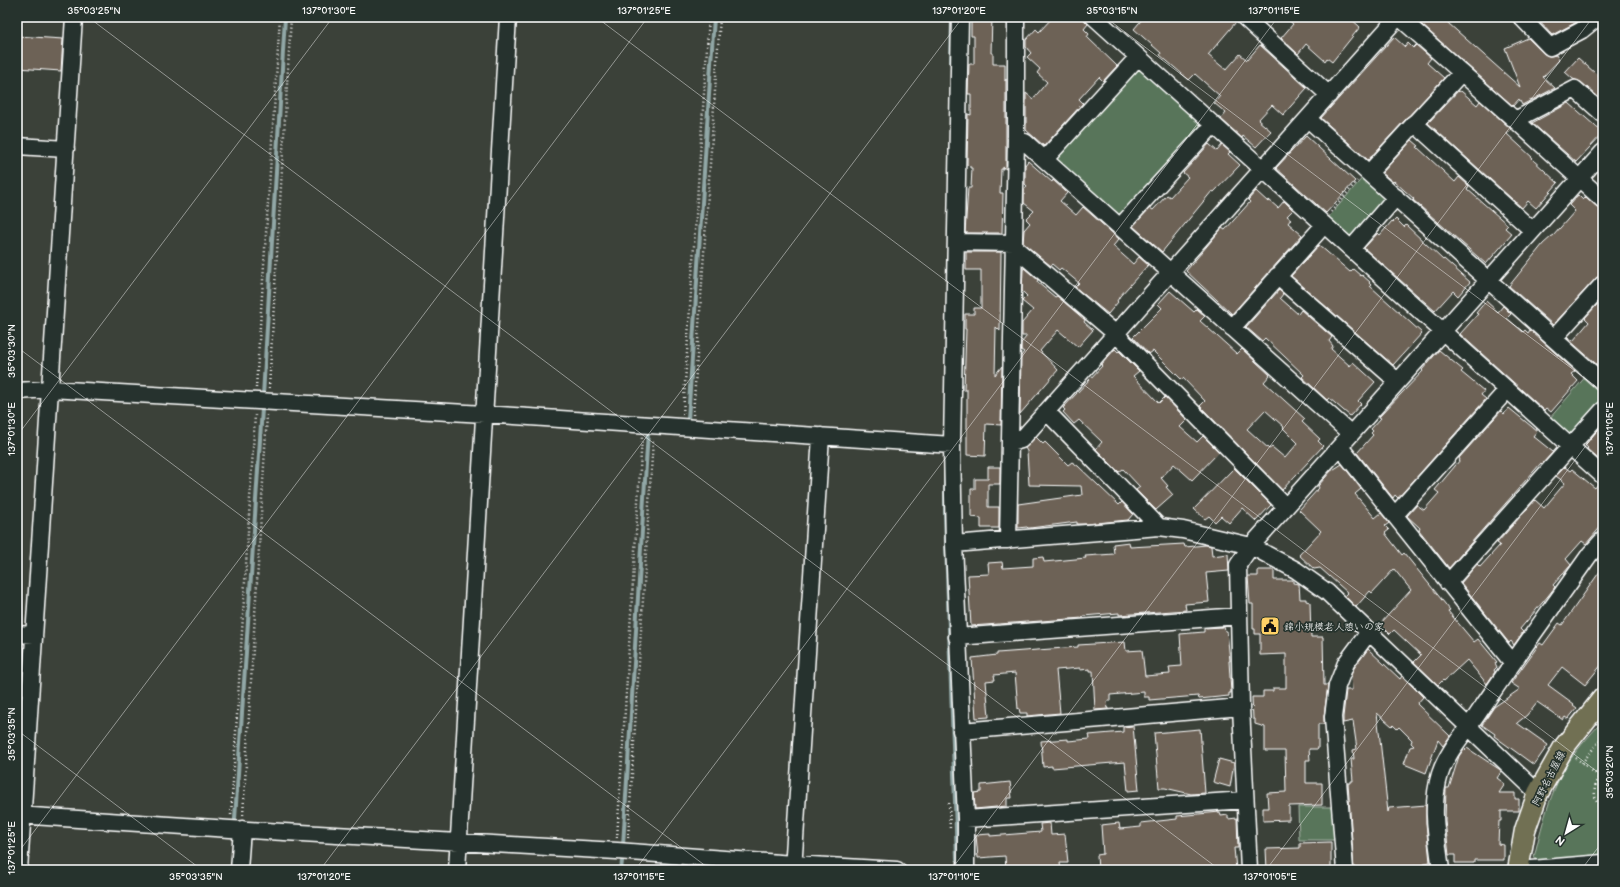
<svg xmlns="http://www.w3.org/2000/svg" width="1620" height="887" viewBox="0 0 1620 887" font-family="'Balsamiq Sans','Klee One',sans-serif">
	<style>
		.green { fill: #59745a; stroke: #acbaac }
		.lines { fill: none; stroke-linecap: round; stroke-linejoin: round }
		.stream { stroke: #91a7a6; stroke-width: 4 }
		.building { fill: #6d6256; stroke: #fff; fill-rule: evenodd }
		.minor-casing { stroke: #fff; stroke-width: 19 }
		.major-casing { stroke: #fff; stroke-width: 23 }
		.path { stroke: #fff; stroke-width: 2.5; stroke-dasharray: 1 3; stroke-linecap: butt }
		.minor { stroke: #26332d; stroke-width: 16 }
		.major { stroke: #716f52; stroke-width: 20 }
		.ticks { fill: none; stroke: #fff; stroke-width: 1; stroke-opacity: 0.45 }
		.labels { text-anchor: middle; stroke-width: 3.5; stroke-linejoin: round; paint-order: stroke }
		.poi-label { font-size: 10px; fill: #fff; stroke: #26332d; text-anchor: start }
		.street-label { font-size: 10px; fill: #fff; stroke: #26332d }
		.neatline { fill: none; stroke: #fff; stroke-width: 1.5 }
		.ticks-label { font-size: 10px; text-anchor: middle; fill: #fff }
	</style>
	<rect width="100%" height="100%" fill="#3b4139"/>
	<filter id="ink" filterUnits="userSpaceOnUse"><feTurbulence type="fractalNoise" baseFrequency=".025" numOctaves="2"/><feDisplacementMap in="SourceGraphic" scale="8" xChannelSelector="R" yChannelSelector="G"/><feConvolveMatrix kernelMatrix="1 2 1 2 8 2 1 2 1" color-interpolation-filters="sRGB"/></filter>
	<g filter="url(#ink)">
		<path class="green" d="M1135 70H1142L1198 120 1201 129 1122 216H1116L1058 161 1054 155Z
			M1364 176 1387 196 1355 239H1348L1326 220Z
			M1587 375 1603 389V404L1569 436 1549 419Z
			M1603 720V855L1537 861 1534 857C1543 821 1552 783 1575 753 1584 741 1594 731 1603 720Z
			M1298 807H1335L1337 840H1299Z"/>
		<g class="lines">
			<path class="stream" d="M951 63 952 17
				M263 396 285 17
				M688 420 714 17
				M945 473V515L957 859
				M235 819 262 409
				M623 846 648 431
				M621 870 622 861"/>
		</g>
		<path class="building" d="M971 17H992L991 53H993V64H1005V81L1006 79V169L1003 167V169H1001L1000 193H1003L1002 233H965L968 188H971L972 168H970V166L967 165 968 114 971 115V94H968L969 64H974V36H971Z
			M1053 17H1081L1088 24 1084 29 1089 34 1087 37 1117 66 1103 81 1099 77 1079 99 1083 103 1044 146 1026 130V93L1033 99 1047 82 1037 73 1040 69 1027 57 1031 53 1026 47V40L1036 29 1039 32Z
			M1144 17H1235L1236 22 1208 55 1226 70 1240 54 1247 60 1260 45 1307 88 1283 115 1272 105 1258 120 1271 131 1256 147 1243 136 1242 138 1221 119 1226 113 1214 103 1220 96 1195 74 1189 80 1160 55 1161 53 1134 29Z
			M1285 17H1349L1360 27 1332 62 1327 58 1325 61 1306 44 1298 54 1281 38 1293 24Z
			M1413 17H1453L1448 23 1520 87 1505 48 1528 38 1544 54 1549 56 1556 55 1559 60 1543 77 1555 88 1522 105 1519 99 1513 106Z
			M1539 17H1583L1577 22 1552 35 1536 18Z
			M17 36 63 39 61 71 17 68Z
			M1394 37 1405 47 1408 43 1413 48 1416 45 1431 58 1427 63 1444 78 1368 160 1321 118Z
			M1578 58 1603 80V101L1581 82 1573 79 1565 72Z
			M1458 91 1460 92 1461 91 1477 105 1480 101 1511 129 1507 134 1533 158 1532 159 1558 183 1536 208 1528 201 1522 208 1428 123Z
			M1569 103 1603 133 1576 162 1532 123Z
			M1306 136 1355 181 1326 213 1276 168Z
			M1412 140 1419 146 1417 147 1455 182 1459 177 1469 186 1467 189 1508 225 1505 228 1512 234 1486 264 1413 200 1414 199 1394 181 1393 182 1382 173Z
			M1209 144 1217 151 1222 145 1230 152 1228 154 1240 165 1214 192 1212 191 1162 252 1133 226 1150 208 1153 210 1167 195 1170 197 1188 177 1183 173Z
			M1028 161 1052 182 1053 180 1064 190 1067 193 1060 201 1076 215 1083 207 1119 239 1113 246 1133 264 1139 257 1148 265 1120 296 1117 301 1118 302 1108 314 1075 287 1079 283 1061 268 1059 270 1052 264 1051 266 1023 243 1024 230 1030 223 1026 219 1034 211 1024 203V190L1027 186 1025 184V165Z
			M1256 191 1268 202 1269 200 1278 208 1284 201 1293 210 1287 216 1291 219 1288 223 1302 235 1232 314 1186 271 1222 228 1225 230 1250 202 1248 200Z
			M1578 195 1583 200 1586 197 1597 207 1603 209V275L1596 278 1553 325 1509 286 1543 244 1552 236H1553L1575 211 1569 205Z
			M1396 219 1404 227 1406 225 1443 260 1444 259 1470 282 1458 296 1453 291 1435 311 1364 248 1378 233 1380 235 1392 221 1393 222Z
			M1319 245 1350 272 1353 269 1361 276 1362 275 1370 282 1369 283 1371 285 1370 286 1422 333 1393 365 1291 276Z
			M966 252H1001L1000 331 996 327 995 375 1002 366 1001 425 986 424 985 456 967 455V390H964L966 329H965V314H974V308H981V270H966Z
			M1024 268 1038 280 1037 282 1055 297 1057 296 1085 320 1084 322 1093 330 1078 347 1058 330 1040 351 1058 370 1020 414 1021 356 1024 352 1021 350V343L1027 336H1022V323L1033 310 1022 301 1027 296 1022 291 1023 270Z
			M1279 290 1283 294 1280 298 1298 314 1301 310 1332 337 1329 341 1333 346 1331 349 1350 366 1353 362 1375 382 1358 401 1361 404 1350 416 1329 398 1327 400 1302 377 1304 375 1265 338 1262 341 1246 327Z
			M1170 291 1194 312 1197 309 1205 316 1200 321 1226 344 1237 354 1242 349 1270 375 1264 382 1305 419 1302 422 1320 439 1318 441 1323 446 1282 490 1200 406 1205 401 1183 378 1182 380 1153 351 1149 354 1133 337 1162 308 1158 304ZM1265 410 1284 427 1283 428 1298 443 1285 458 1272 447 1269 449 1247 429Z
			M1603 298V370L1567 338 1568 337 1573 341 1589 322 1585 318Z
			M1486 301 1498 312 1503 306 1511 314 1507 318 1523 332 1525 330 1528 333 1530 330 1575 371 1571 374 1578 381 1551 412 1546 408 1544 410 1460 334 1478 314 1476 313Z
			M1115 349 1118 352 1119 351 1139 371 1133 376 1159 403 1165 397 1187 420 1180 427 1197 442 1203 436 1219 452 1192 480 1174 464 1161 478 1168 486 1166 487 1173 495 1156 510 1136 490 1140 487 1123 469 1119 472 1096 449 1102 442 1079 420 1074 424 1063 412 1065 410 1063 408 1102 366 1101 365Z
			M1439 350 1463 370 1461 372 1484 391 1481 395 1486 399 1398 498 1395 495 1393 498 1357 453 1373 435 1371 433 1373 431 1371 429 1381 418 1379 417 1423 371 1422 370Z
			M1509 408 1537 431 1533 436 1553 452 1542 464 1541 463 1449 568 1419 530 1420 528 1407 516 1417 505 1424 510 1439 493 1435 490 1460 460 1459 458 1501 411 1504 414Z
			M1603 424V463L1587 449 1588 448 1585 445Z
			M1036 437 1043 444 1045 442 1068 465 1072 462 1078 466 1119 505 1122 502 1133 514 1128 520 1086 524H1077V522L1030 528H1028L1027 527 1018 528V504L1082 495 1081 486 1029 485 1027 451 1025 448Z
			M1342 464 1361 489 1355 494 1375 518 1381 513 1389 523 1385 526 1389 530 1385 533 1402 555 1404 553 1450 610 1448 611 1474 642 1478 639 1497 662 1495 663 1497 667 1494 670 1495 672 1487 684 1467 660 1444 681 1443 680 1438 685 1414 662 1421 655 1394 630 1390 634 1380 624 1411 590 1394 569 1372 593 1370 591 1356 607 1345 596 1348 593 1320 568 1314 569 1299 555 1321 531 1299 510 1319 488 1318 486 1331 471Z
			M988 467H1000V484H988V507H999V528H981V518L971 517V489H975V479H988Z
			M1565 467 1570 471 1572 469 1595 488 1598 484 1603 485V524L1586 544 1582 541 1566 559 1571 565 1553 585 1555 587 1548 596 1520 629 1523 632 1514 645 1511 641 1509 643 1461 583 1477 564 1480 567 1500 545 1497 543 1535 500 1544 508 1565 483 1556 476Z
			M1234 468 1271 505 1256 521 1242 508 1229 523 1221 516 1215 522 1209 516 1205 519 1194 509Z
			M1129 542 1130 547 1184 544 1185 547 1206 545 1211 546 1212 556 1228 554 1229 571 1206 573 1209 602 1185 604 1186 610 1119 615V613L1083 616V618L971 626 968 575 989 574 988 563 1002 562 1003 568 1033 566V558L1043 557 1044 562 1086 558 1085 556 1114 554 1113 544Z
			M1603 567V663L1585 685 1562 667 1548 685 1574 704 1573 705 1577 708 1568 719 1565 717 1563 720 1537 702 1527 715 1517 723 1548 745 1534 765 1494 736 1495 734 1482 725 1494 707 1520 689 1511 683 1540 643 1543 645 1559 623 1562 625Z
			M1258 570H1274V580H1293V583L1299 584 1300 599H1306V601L1310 602 1311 637H1323L1324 685H1328L1324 716V724H1318V749H1309L1310 760H1306V783H1322V805L1289 806V820L1263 821V808H1268L1267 793 1286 792 1285 751H1265V727L1255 724V719H1253L1252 697H1263V691H1273V688H1286V654L1260 655V634H1255V629H1253V604H1250L1248 576H1258Z
			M1224 627 1225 631H1227L1230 661H1229L1231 693H1229V696L1199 699 1198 696 1149 700V697H1144V692L1110 695V701H1107L1108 709 1095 710 1093 671H1090V669L1080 670V668L1056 670 1060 713 1027 716V713H1020L1019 708 1018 709 1015 673 994 675 995 680 986 681 989 717 976 718 972 658 997 655V653L1078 647V645L1125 642 1126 651 1142 650 1145 676 1170 674 1169 667 1182 666 1180 634 1204 632V628Z
			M1368 649 1400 679 1402 676 1423 697 1417 704 1450 736 1443 746 1438 740 1426 773 1404 764 1410 747 1414 746 1411 743 1412 740 1399 727 1397 729 1393 725 1392 726 1377 713 1388 812 1389 808 1426 805V823L1430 862 1425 863V865L1387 870H1354L1348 783H1351V781H1353L1351 759H1354L1353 750 1357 749 1353 721 1343 723V717L1346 690H1352L1351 675 1354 668Z
			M1133 726 1139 790 1128 791 1125 762 1052 768V766L1043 767 1041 741 1068 739V741L1090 739 1089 735 1123 732V727Z
			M1200 729 1205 793 1191 794 1165 788H1159L1154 733Z
			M1467 748 1502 771 1497 778 1505 784 1499 793H1515V799H1519V811H1501V821H1499L1498 844 1504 845V860H1474V863H1455V855H1449L1445 821 1446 788H1449L1459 756 1464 749 1465 750Z
			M1219 759 1234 763 1230 787 1213 782Z
			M1010 782 1012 798H1007V806L975 809 974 793 981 792V785Z
			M1220 812 1221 816 1228 815V819L1237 818 1238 848H1234L1236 870H1098L1097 855 1103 854 1101 825 1119 823 1120 829 1141 827V823L1177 819V816Z
			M1050 823 1051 835 1065 834 1068 863H1060L1061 870H1006L1005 856 978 858 976 835 990 834V836L1041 832 1040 824Z
			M1331 842V870H1267L1266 849 1300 848V843Z"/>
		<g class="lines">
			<defs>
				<path id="minor" d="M960 17 952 445 954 544 966 819V870
					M1094 17 1603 476
					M1244 17 1329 95
					M1399 17 1515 120 1603 200
					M1521 17 1550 47 1582 30 1598 17
					M1308 119 1603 383
					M1515 120 1575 89 1603 114
					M1414 123 1532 230
					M1016 139 1025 142 1351 434
					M17 146 66 149
					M1045 159 1138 57
					M1369 173 1461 73
					M1120 227 1213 125
					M956 242 1014 243
					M1014 247 1116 334 1286 507
					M1351 249 1396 197
					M1277 276 1397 381
					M1232 328 1324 225
					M1554 338 1603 284
					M17 391 50 389 484 414 952 445
					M1047 412 1159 527
					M1010 443 1021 440 1398 17
					M1340 447 1512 662
					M1395 515 1507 390
					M1008 540 1016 139V17
					M954 544 1159 527 1183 530 1251 546 1296 570 1327 592 1538 793
					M1448 583 1603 410
					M17 634 34 635
					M957 637 1239 616
					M961 731 1241 707
					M17 815 230 829 617 851 793 864 897 870
					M966 819 1245 800
					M19 870 74 17
					M239 870 242 829
					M457 870 508 17
					M793 870 821 436
					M1249 870 1241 707 1238 565 1251 546 1603 152
					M1345 870 1333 717 1337 686 1346 663 1369 632
					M1441 870C1437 838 1430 806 1440 774 1447 752 1464 734 1477 715 1513 661 1552 608 1590 554L1603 540
					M1520 870 1603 863"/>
				<path id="major" d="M1518 870 1525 830 1538 793 1564 747 1603 698"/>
			</defs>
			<use href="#minor" class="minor-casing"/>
			<use href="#major" class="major-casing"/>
			<path class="path" d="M1331 212 1357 181
				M256 388 280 17
				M269 388 291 17
				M683 414 709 17
				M693 415 720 17
				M1576 758 1599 776
				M1582 763 1603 736
				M1603 771C1593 783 1591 799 1603 810
				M949 803 950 830
				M231 815 255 415
				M243 815 267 415
				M617 838 642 437
				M628 838 653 440"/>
			<use href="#minor" class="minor"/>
			<use href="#major" class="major"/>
		</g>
	</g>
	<path class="ticks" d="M88 17 1220 870M596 17 1603 776M1105 17 1603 392M17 18 18 17M17 347 711 870M17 436 333 17M17 730 202 870M17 854 648 17M320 870 963 17M635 870 1278 17M951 870 1593 17M1266 870 1603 423M1581 870 1603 841"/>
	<defs>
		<symbol id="civic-square" viewBox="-11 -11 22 22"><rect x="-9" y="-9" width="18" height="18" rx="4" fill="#ffd166" stroke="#26332d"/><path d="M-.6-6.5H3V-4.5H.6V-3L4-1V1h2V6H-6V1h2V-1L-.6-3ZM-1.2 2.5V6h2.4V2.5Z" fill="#111"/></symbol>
	</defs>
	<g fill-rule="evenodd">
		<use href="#civic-square" x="1259" y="615" width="22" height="22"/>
	</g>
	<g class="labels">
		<g class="poi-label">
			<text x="1284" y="630">錦小規模老人憩いの家</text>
		</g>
		<g class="street-label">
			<text transform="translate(1548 778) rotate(-63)" y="4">阿野名古屋線</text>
		</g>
	</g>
	<rect width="1620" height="887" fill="none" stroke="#26332d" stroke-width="44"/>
	<g transform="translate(1566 833) rotate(217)" stroke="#26332d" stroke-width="3" paint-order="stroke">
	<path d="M0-3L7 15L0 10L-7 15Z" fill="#ffffff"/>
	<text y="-6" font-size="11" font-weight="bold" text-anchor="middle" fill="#ffffff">N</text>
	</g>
	<rect x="22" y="22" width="1576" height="843" class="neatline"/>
	<g class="ticks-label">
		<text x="94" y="14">35°03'25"N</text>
		<text x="329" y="14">137°01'30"E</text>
		<text x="644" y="14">137°01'25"E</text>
		<text x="959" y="14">137°01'20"E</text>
		<text x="1112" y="14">35°03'15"N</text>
		<text x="1274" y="14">137°01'15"E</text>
		<text transform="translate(11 351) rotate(-90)" y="4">35°03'30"N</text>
		<text transform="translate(1609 429) rotate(-90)" y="4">137°01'05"E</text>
		<text transform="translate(11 429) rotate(-90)" y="4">137°01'30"E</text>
		<text transform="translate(11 734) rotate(-90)" y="4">35°03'35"N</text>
		<text transform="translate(1609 772) rotate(-90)" y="4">35°03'20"N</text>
		<text transform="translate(11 848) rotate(-90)" y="4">137°01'25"E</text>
		<text x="196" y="880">35°03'35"N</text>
		<text x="324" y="880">137°01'20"E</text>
		<text x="639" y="880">137°01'15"E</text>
		<text x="954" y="880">137°01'10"E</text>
		<text x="1270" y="880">137°01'05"E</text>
	</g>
</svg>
